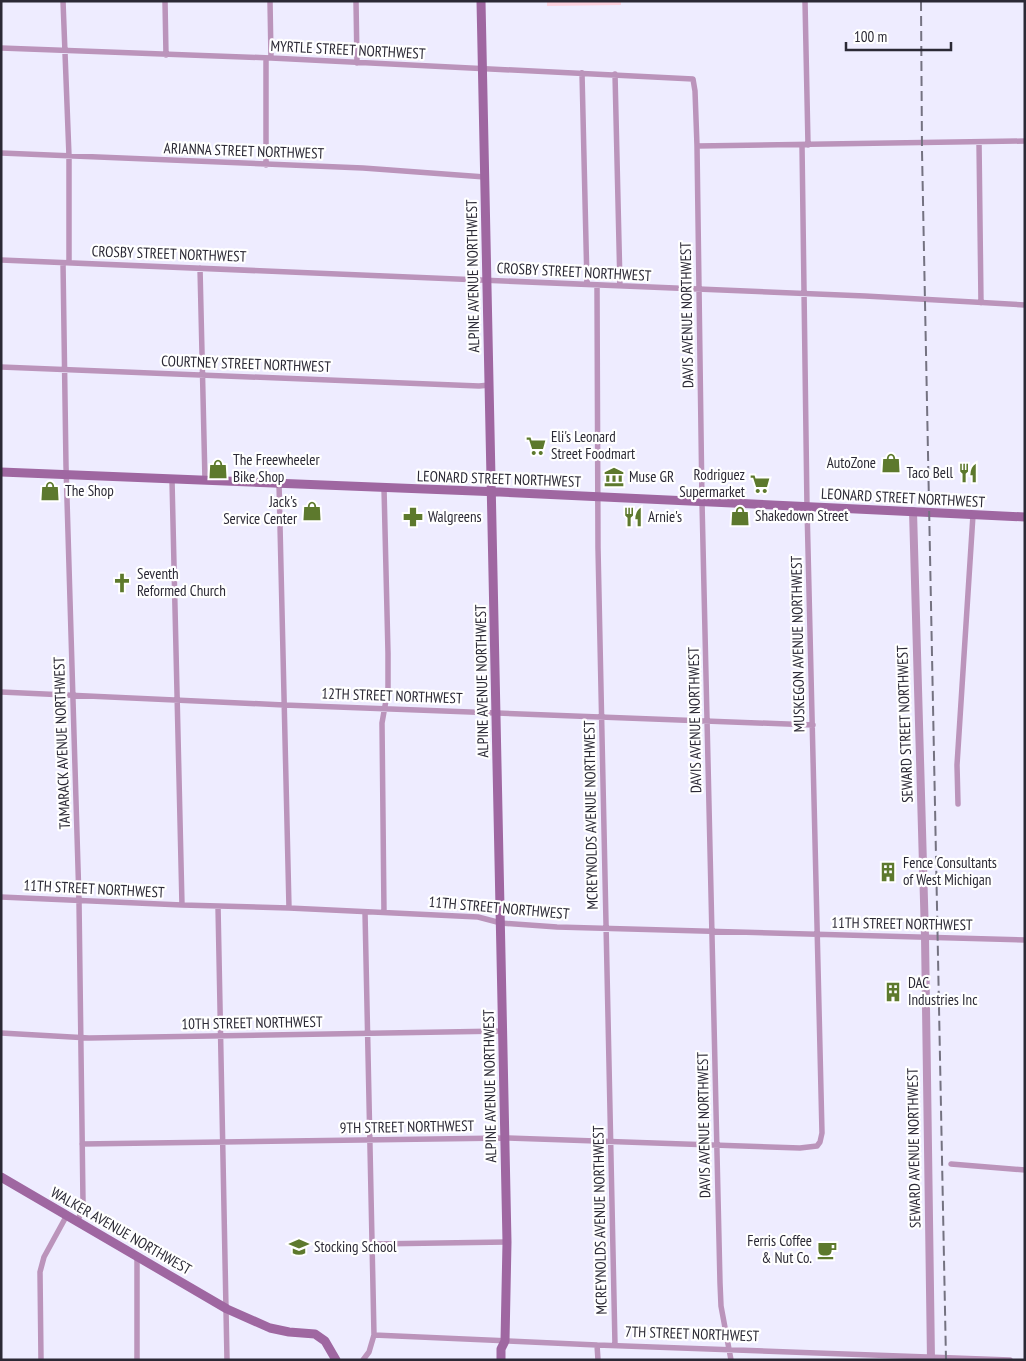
<svg xmlns="http://www.w3.org/2000/svg" width="1026" height="1361" viewBox="0 0 1026 1361" font-family="'PT Sans Narrow',sans-serif">
	<style>
		.green { fill: #fdd1de }
		.lines { fill: none; stroke-linecap: round; stroke-linejoin: round }
		.minor { stroke: #bb94bb; stroke-width: 5.5 }
		.tertiary { stroke: #bb94bb; stroke-width: 8 }
		.secondary { stroke: #9f67a1; stroke-width: 9 }
		.rail { stroke: #747281; stroke-width: 2; stroke-dasharray: 10 5; stroke-linecap: butt }
		.labels { text-anchor: middle; stroke-width: 4.5; stroke-linejoin: round; paint-order: stroke }
		.street-label { font-size: 15px; fill: #2b2935; stroke: #fff }
		.poi-label { font-size: 15px; fill: #2b2935; stroke: #fff; text-anchor: start }
	</style>
	<rect width="100%" height="100%" fill="#eeecff"/>
	<path class="green" d="M547 1H621V5L547 6Z"/>
	<g class="lines">
		<path class="minor" d="M63 1 69 156V263
			M165 1 166 55
			M270 1 271 58
			M356 1 357 63
			M805 1 808 145
			M1 48 271 58 693 79 695 91 697 146 702 502 720 1283 721 1306 731 1360
			M266 58V165
			M582 73 587 284
			M615 74 620 286
			M979 142 981 303
			M697 146 1025 141
			M1 153 363 168 485 177
			M1 260 865 296 1025 305
			M63 263 66 466 79 901 83 1202 78 1222
			M200 268 205 481
			M597 285 598 548 615 1345
			M1 367 479 386 490 385
			M172 480 182 905
			M279 483 289 908
			M384 488 388 653V689L382 723 384 912
			M1 692 284 705 813 725
			M958 804 957 765 973 515
			M1 897 182 905 289 908 478 917 501 923 557 927 1025 940
			M218 906 227 1360
			M1 1033 89 1038 503 1031
			M82 1144 505 1138 800 1148 817 1146 820 1142 822 1133 807 507 802 145
			M951 1164 1025 1170
			M373 1244 507 1242
			M137 1256V1360
			M374 1335 597 1345 1010 1360
			M597 1345 598 1360
			M41 1360 40 1272 44 1257 67 1215
			M363 1360 369 1352 374 1335 365 912"/>
		<path class="tertiary" d="M913 511 925 936 931 1360"/>
		<path class="secondary" d="M481 1 507 1242 505 1341 501 1349V1360
			M1 472 500 492 1025 517
			M1 1177 227 1309 270 1328 289 1332 315 1334 325 1341 336 1360"/>
		<path class="rail" d="M921 1 922 151 946 1360"/>
	</g>
	<defs>
		<symbol id="supermarket-bare" viewBox="-9 -9 18 18"><path d="M-6-5.5h2.5l.6 2H6L4.5 2H-2.5L-4.4-4H-6ZM-1.5 3.2a1.3 1.3 0 1 0 .1 0ZM3 3.2a1.3 1.3 0 1 0 .1 0Z" fill="#5d792d" stroke="#fff" stroke-width="2.5" paint-order="stroke"/></symbol>
		<symbol id="shop-bare" viewBox="-9 -9 18 18"><path d="M-5-2.5h2.3a2.7 3.5 0 0 1 5.4 0H5L5.5 6h-11ZM-1.5-2.5h3a1.5 2.3 0 0 0-3 0Z" fill="#5d792d" stroke="#fff" stroke-width="2.5" paint-order="stroke"/></symbol>
		<symbol id="restaurant-bare" viewBox="-9 -9 18 18"><path d="M-5-6h1v4h1v-4h1v4h1v-4h1v5L-1.5 .5V6h-2V.5L-5-1ZM5-6V6H3V1.5H1.5Q1.5-4 5-6Z" fill="#5d792d" stroke="#fff" stroke-width="2.5" paint-order="stroke"/></symbol>
		<symbol id="museum-bare" viewBox="-9 -9 18 18"><path d="M0-6L6-3V-2H-6V-3ZM-5-1h2V3h-2ZM-1-1h2V3h-2ZM3-1h2V3H3ZM-6 4H6V6H-6Z" fill="#5d792d" stroke="#fff" stroke-width="2.5" paint-order="stroke"/></symbol>
		<symbol id="pharmacy-bare" viewBox="-9 -9 18 18"><path d="M-2-6h4v4h4v4h-4v4h-4v-4h-4v-4h4Z" fill="#5d792d" stroke="#fff" stroke-width="2.5" paint-order="stroke"/></symbol>
		<symbol id="church-bare" viewBox="-9 -9 18 18"><path d="M-1.2-6h2.4v3.5h3.3v2.4h-3.3V6h-2.4V-.1h-3.3v-2.4h3.3Z" fill="#5d792d" stroke="#fff" stroke-width="2.5" paint-order="stroke"/></symbol>
		<symbol id="building-bare" viewBox="-9 -9 18 18"><path d="M-4-6H4V6H1V3H-1V6H-4ZM-2.5-4.3h1.7v1.8h-1.7ZM.8-4.3h1.7v1.8H.8ZM-2.5-1h1.7V.8h-1.7ZM.8-1h1.7V.8H.8Z" fill="#5d792d" stroke="#fff" stroke-width="2.5" paint-order="stroke"/></symbol>
		<symbol id="school-bare" viewBox="-9 -9 18 18"><path d="M0-5L7-2L0 1L-7-2ZM-4 1L0 2.5L4 1V4Q0 6-4 4Z" fill="#5d792d" stroke="#fff" stroke-width="2.5" paint-order="stroke"/></symbol>
		<symbol id="cafe-bare" viewBox="-9 -9 18 18"><path d="M-5.5-4.5H6V0H3Q3 3.5 0 3.5H-2.5Q-5.5 3.5-5.5 0ZM3-3.2v2h1.7v-2ZM-6 4.5H4V6H-6Z" fill="#5d792d" stroke="#fff" stroke-width="2.5" paint-order="stroke"/></symbol>
	</defs>
	<g fill-rule="evenodd">
		<use href="#supermarket-bare" x="522" y="432" width="28" height="28"/>
		<use href="#shop-bare" x="877" y="449" width="28" height="28"/>
		<use href="#shop-bare" x="204" y="455" width="28" height="28"/>
		<use href="#restaurant-bare" x="954" y="459" width="28" height="28"/>
		<use href="#museum-bare" x="600" y="463" width="28" height="28"/>
		<use href="#supermarket-bare" x="746" y="470" width="28" height="28"/>
		<use href="#shop-bare" x="36" y="477" width="28" height="28"/>
		<use href="#shop-bare" x="298" y="497" width="28" height="28"/>
		<use href="#shop-bare" x="726" y="502" width="28" height="28"/>
		<use href="#pharmacy-bare" x="399" y="503" width="28" height="28"/>
		<use href="#restaurant-bare" x="619" y="503" width="28" height="28"/>
		<use href="#church-bare" x="108" y="569" width="28" height="28"/>
		<use href="#building-bare" x="874" y="858" width="28" height="28"/>
		<use href="#building-bare" x="879" y="978" width="28" height="28"/>
		<use href="#school-bare" x="285" y="1233" width="28" height="28"/>
		<use href="#cafe-bare" x="813" y="1236" width="28" height="28"/>
	</g>
	<g class="labels">
		<g class="street-label">
			<text transform="translate(348 50) rotate(3)" y="5">MYRTLE STREET NORTHWEST</text>
			<text transform="translate(244 151) rotate(2)" y="5">ARIANNA STREET NORTHWEST</text>
			<text transform="translate(169 254) rotate(2)" y="5">CROSBY STREET NORTHWEST</text>
			<text transform="translate(574 272) rotate(3)" y="5">CROSBY STREET NORTHWEST</text>
			<text transform="translate(473 276) rotate(-91)" y="5">ALPINE AVENUE NORTHWEST</text>
			<text transform="translate(687 315) rotate(-91)" y="5">DAVIS AVENUE NORTHWEST</text>
			<text transform="translate(246 364) rotate(2)" y="5">COURTNEY STREET NORTHWEST</text>
			<text transform="translate(499 479) rotate(2)" y="5">LEONARD STREET NORTHWEST</text>
			<text transform="translate(903 498) rotate(3)" y="5">LEONARD STREET NORTHWEST</text>
			<text transform="translate(798 644) rotate(-91)" y="5">MUSKEGON AVENUE NORTHWEST</text>
			<text transform="translate(482 681) rotate(-91)" y="5">ALPINE AVENUE NORTHWEST</text>
			<text transform="translate(392 696) rotate(2)" y="5">12TH STREET NORTHWEST</text>
			<text transform="translate(695 720) rotate(-91)" y="5">DAVIS AVENUE NORTHWEST</text>
			<text transform="translate(905 724) rotate(-92)" y="5">SEWARD STREET NORTHWEST</text>
			<text transform="translate(62 743) rotate(-92)" y="5">TAMARACK AVENUE NORTHWEST</text>
			<text transform="translate(591 815) rotate(-91)" y="5">MCREYNOLDS AVENUE NORTHWEST</text>
			<text transform="translate(94 889) rotate(3)" y="5">11TH STREET NORTHWEST</text>
			<text transform="translate(499 908) rotate(5)" y="5">11TH STREET NORTHWEST</text>
			<text transform="translate(902 924) rotate(1)" y="5">11TH STREET NORTHWEST</text>
			<text transform="translate(252 1023) rotate(-1)" y="5">10TH STREET NORTHWEST</text>
			<text transform="translate(490 1086) rotate(-91)" y="5">ALPINE AVENUE NORTHWEST</text>
			<text transform="translate(704 1125) rotate(-91)" y="5">DAVIS AVENUE NORTHWEST</text>
			<text transform="translate(407 1127) rotate(-1)" y="5">9TH STREET NORTHWEST</text>
			<text transform="translate(914 1148) rotate(-91)" y="5">SEWARD AVENUE NORTHWEST</text>
			<text transform="translate(600 1220) rotate(-91)" y="5">MCREYNOLDS AVENUE NORTHWEST</text>
			<text transform="translate(121 1231) rotate(30)" y="5">WALKER AVENUE NORTHWEST</text>
			<text transform="translate(692 1334) rotate(2)" y="5">7TH STREET NORTHWEST</text>
		</g>
		<g class="poi-label">
			<text x="551" y="442">Eli's Leonard<tspan x="551" dy="17">Street Foodmart</tspan></text>
			<text x="233" y="465">The Freewheeler<tspan x="233" dy="17">Bike Shop</tspan></text>
			<text x="876" y="468" text-anchor="end">AutoZone</text>
			<text x="953" y="478" text-anchor="end">Taco Bell</text>
			<text x="745" y="480" text-anchor="end">Rodriguez<tspan x="745" dy="17">Supermarket</tspan></text>
			<text x="629" y="482">Muse GR</text>
			<text x="65" y="496">The Shop</text>
			<text x="297" y="507" text-anchor="end">Jack's<tspan x="297" dy="17">Service Center</tspan></text>
			<text x="755" y="521">Shakedown Street</text>
			<text x="428" y="522">Walgreens</text>
			<text x="648" y="522">Arnie's</text>
			<text x="137" y="579">Seventh<tspan x="137" dy="17">Reformed Church</tspan></text>
			<text x="903" y="868">Fence Consultants<tspan x="903" dy="17">of West Michigan</tspan></text>
			<text x="908" y="988">DAC<tspan x="908" dy="17">Industries Inc</tspan></text>
			<text x="812" y="1246" text-anchor="end">Ferris Coffee<tspan x="812" dy="17">&amp; Nut Co.</tspan></text>
			<text x="314" y="1252">Stocking School</text>
		</g>
	</g>
	<rect width="1026" height="1361" fill="none" stroke="#2b2935" stroke-width="5"/>
	<path d="M846 42v8h105v-8" fill="none" stroke="#2b2935" stroke-width="2.5"/>
	<text x="854" y="42" font-size="15" fill="#2b2935" stroke="#ffffff" stroke-width="4" paint-order="stroke">100 m</text>
</svg>
